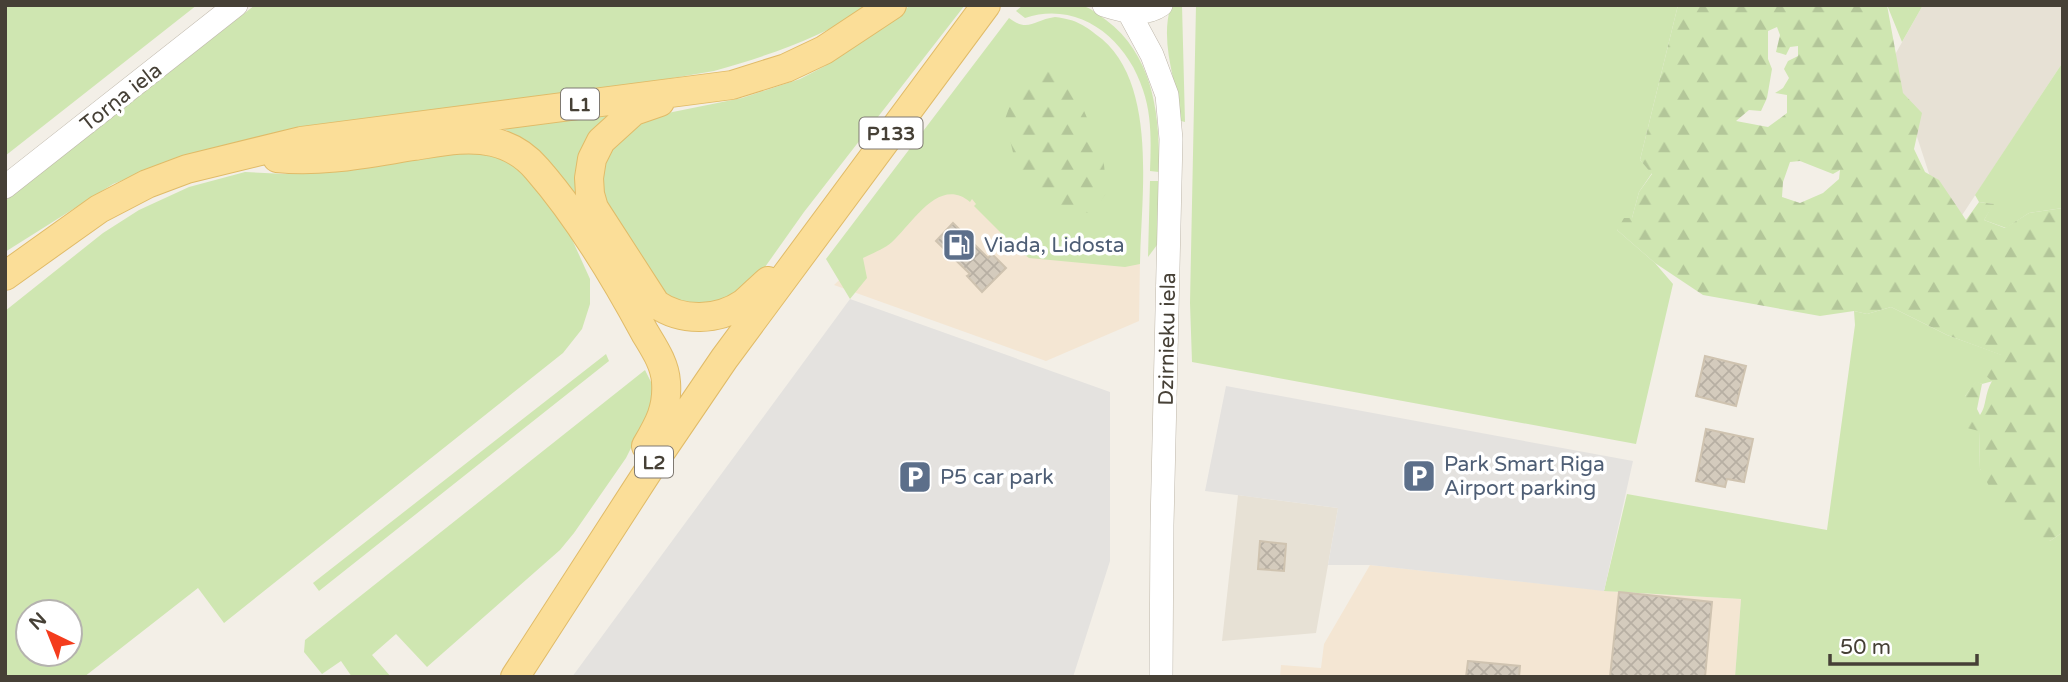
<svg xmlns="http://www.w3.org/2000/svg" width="2068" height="682" viewBox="0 0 2068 682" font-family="'Varela Round',sans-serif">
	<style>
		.residential { fill: #e7e1d5 }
		.commercial { fill: #f4e6d3 }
		.green { fill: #cfe6b1; fill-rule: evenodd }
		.forest { fill: url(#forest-firs); fill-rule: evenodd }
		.parking { fill: #e4e2df }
		.building { fill: url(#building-cross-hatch); stroke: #cfc3b0; stroke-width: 2 }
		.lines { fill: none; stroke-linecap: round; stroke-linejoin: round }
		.minor-casing { stroke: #beb7aa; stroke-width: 24 }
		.major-casing { stroke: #e0bb68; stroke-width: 30 }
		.minor { stroke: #fff; stroke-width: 23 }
		.major { stroke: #fbde98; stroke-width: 28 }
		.labels { text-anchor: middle; stroke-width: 7; stroke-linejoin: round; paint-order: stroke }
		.shield { fill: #fff; stroke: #7e7972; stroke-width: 2 }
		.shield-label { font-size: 19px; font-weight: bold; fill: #464036 }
		.street-label { font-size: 21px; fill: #464036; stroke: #fff }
		.service-label { font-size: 21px; fill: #4e5e75; stroke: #fff; text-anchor: start }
	</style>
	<defs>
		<pattern id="forest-firs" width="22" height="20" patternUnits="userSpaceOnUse" patternTransform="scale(1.75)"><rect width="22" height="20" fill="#cfe6b1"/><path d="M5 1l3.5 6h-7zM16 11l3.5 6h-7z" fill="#b3c699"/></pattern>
		<pattern id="building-cross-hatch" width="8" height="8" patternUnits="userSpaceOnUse" patternTransform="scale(1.75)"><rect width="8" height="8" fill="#d4cbbd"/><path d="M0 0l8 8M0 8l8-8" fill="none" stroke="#b7afa3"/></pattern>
	</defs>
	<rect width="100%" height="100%" fill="#f3efe7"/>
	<path class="residential" d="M1923 5H2063V62L1949 235 1892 60Z
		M1238 495 1338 508 1316 633 1222 641Z"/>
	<path class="commercial" d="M954 172 1140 259 1139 321 1046 361 834 285Z
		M1370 565 1619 592 1741 599 1735 677H1280L1281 665 1321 668 1324 644Z"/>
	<path class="green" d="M5 5H197L5 156Z
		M255 5H873C819 38 774 54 714 71L161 165 113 184 5 252V201Z
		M911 5H965L804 212 753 284 731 302 675 304 653 285 602 204 600 171 612 142 648 117 742 98 800 79 825 66 848 48Z
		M1023 5C1039 5 1068 1 1083 6 1091 8 1099 15 1106 20 1154 56 1160 116 1159 172L1150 171C1151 144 1152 116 1143 90 1127 40 1080 0 1025 18L1016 11Z
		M1171 5H1182L1185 122 1181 121C1177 82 1159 44 1171 5Z
		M1196 5 1467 7 1678 5 1640 160 1652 173 1639 192 1632 218 1617 230 1655 263 1673 284 1636 444 1192 362 1190 303Z
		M1887 5H1923L1902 42Z
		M1055 17C1078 20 1084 25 1102 39 1158 87 1141 197 1140 264L1125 267 1029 258 1018 250 974 206 976 204 972 199 970 202C939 176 913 223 892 242 884 249 873 253 863 258L867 278 850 299 826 259 1009 18C1029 33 1033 20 1055 17Z
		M2063 62V208L2029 213 2006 228 1984 220 1993 204 1979 202 1975 195Z
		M608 114 611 118 587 211 530 146 502 127Z
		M454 148 509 158 561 215 590 279V304L582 329 563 353 224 623 198 588 84 677H5V311L103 233 139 210 189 187 245 172 286 174ZM28 612H70V654H28Z
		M1150 181H1160L1157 245 1148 257Z
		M1891 307 1947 335 2002 355 1993 381 1982 384 1976 382 1965 396 1979 431 1980 469 2050 541 2063 532V677H1735L1741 599 1604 591 1627 494 1827 530 1855 325 1854 311 1867 314Z
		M606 354 609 361 319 591 313 583Z
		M645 370 652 384 653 404 626 458 574 533 560 550 427 667 396 634 372 655 391 677H352L341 661 322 674 304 652 305 640Z"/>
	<path class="forest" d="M1678 5H1887L1903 93 1922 113 1914 149 1925 172 1939 180 1966 220 1979 202 1994 204 1984 220 2005 228 2029 213 2063 208V532L2050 541 2007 520 1980 469 1979 431 1967 428 1965 396 1976 381 1982 384 1977 409 1980 415C1987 405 1984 395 1992 381L1986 376 1988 365 2001 355 1947 335 1891 307 1867 314 1854 311 1820 316 1703 295 1655 263 1617 230 1624 218H1632L1639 192 1652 174 1640 160ZM1777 27 1780 35 1776 52 1786 55 1790 47 1798 46V56L1788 61 1784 69 1789 78 1783 88 1775 93 1787 95V113L1768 127 1736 121 1749 110 1761 111 1767 98 1772 69 1768 59V31ZM1800 161 1833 174 1840 170 1839 179 1823 193 1800 203 1782 197 1783 182 1790 162Z
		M1043 66 1069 75 1103 156 1107 192 1092 214 1046 202 1017 169 1005 119 1017 86Z"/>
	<path class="parking" d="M850 299 1110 392V561L1073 677H572Z
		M1226 386 1633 461 1604 591 1370 565H1328L1338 508 1205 491Z"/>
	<path class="building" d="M953 223 988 258 992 254 1006 268 982 292 967 276 970 274 936 241Z
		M1705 356 1746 366 1736 406 1696 396Z
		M1706 429 1753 439 1744 482 1727 479 1725 487 1696 481Z
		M1260 541 1286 544 1284 571 1258 569Z
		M1619 592 1712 602 1705 677H1610Z
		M1468 661 1520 666 1519 677H1466Z"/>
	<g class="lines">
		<defs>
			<path id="minor" d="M1104 5C1123 11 1144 17 1161 5
				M1125 5 1152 55 1167 95 1171 139 1162 525 1161 677
				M5 187 236 5"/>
			<path id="major" d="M660 102 634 111 601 141 592 159 589 178 590 194 594 208 656 304C682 322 718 321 744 303 752 296 760 288 768 281
				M277 158C322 163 369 153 414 146 440 142 467 136 493 142 510 146 526 156 537 169 578 216 616 279 645 333 654 348 665 364 666 382 668 408 659 424 646 446
				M5 276 99 209 147 184 187 169 301 141 732 85 786 68 824 50 892 5
				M515 677 656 459 724 359 986 5"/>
		</defs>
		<use href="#minor" class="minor-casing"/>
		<use href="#major" class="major-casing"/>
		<use href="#minor" class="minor"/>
		<use href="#major" class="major"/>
	</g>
	<defs>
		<symbol id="fuel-square" viewBox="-11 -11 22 22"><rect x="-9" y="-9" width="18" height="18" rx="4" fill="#5c6f8a" stroke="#fff"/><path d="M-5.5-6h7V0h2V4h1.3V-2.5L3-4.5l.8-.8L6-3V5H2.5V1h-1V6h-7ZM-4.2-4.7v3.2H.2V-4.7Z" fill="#fff"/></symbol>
		<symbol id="parking-square" viewBox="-11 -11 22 22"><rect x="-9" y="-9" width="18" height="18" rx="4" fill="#5c6f8a" stroke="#fff"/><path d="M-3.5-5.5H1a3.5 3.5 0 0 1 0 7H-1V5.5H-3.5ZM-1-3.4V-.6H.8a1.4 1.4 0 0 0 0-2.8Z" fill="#fff"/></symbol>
	</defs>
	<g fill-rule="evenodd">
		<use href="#fuel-square" x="940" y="226" width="38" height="38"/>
		<use href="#parking-square" x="1400" y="457" width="38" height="38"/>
		<use href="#parking-square" x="896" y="458" width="38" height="38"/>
	</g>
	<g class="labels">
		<g class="shield">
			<rect x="561" y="88.5" width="38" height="31" rx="5"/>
			<rect x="859.5" y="117.5" width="63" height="31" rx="5"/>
			<rect x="635" y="446.5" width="38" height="31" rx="5"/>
		</g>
		<g class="shield-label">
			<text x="580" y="111">L1</text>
			<text x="891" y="140">P133</text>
			<text x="654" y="469">L2</text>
		</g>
		<g class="street-label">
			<text transform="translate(121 97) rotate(-38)" y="7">Torņa iela</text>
			<text transform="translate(1167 339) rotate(-89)" y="7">Dzirnieku iela</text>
		</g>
		<g class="service-label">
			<text x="984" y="252">Viada, Lidosta</text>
			<text x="1444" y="471">Park Smart Riga<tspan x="1444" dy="24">Airport parking</tspan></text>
			<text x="940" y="484">P5 car park</text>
		</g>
	</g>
	<rect width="2068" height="682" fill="none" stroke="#464036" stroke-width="14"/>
	<g transform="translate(49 633) rotate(317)"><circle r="33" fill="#ffffff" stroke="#b5b3af" stroke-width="2"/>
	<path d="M0-5L12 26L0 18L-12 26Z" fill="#f43c1d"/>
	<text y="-10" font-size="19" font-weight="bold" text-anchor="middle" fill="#464036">N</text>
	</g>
	<path d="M1830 654v10h147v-10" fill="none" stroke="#464036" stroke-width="3.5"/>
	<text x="1840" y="654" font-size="21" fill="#464036" stroke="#ffffff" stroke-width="5" paint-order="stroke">50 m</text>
</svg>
